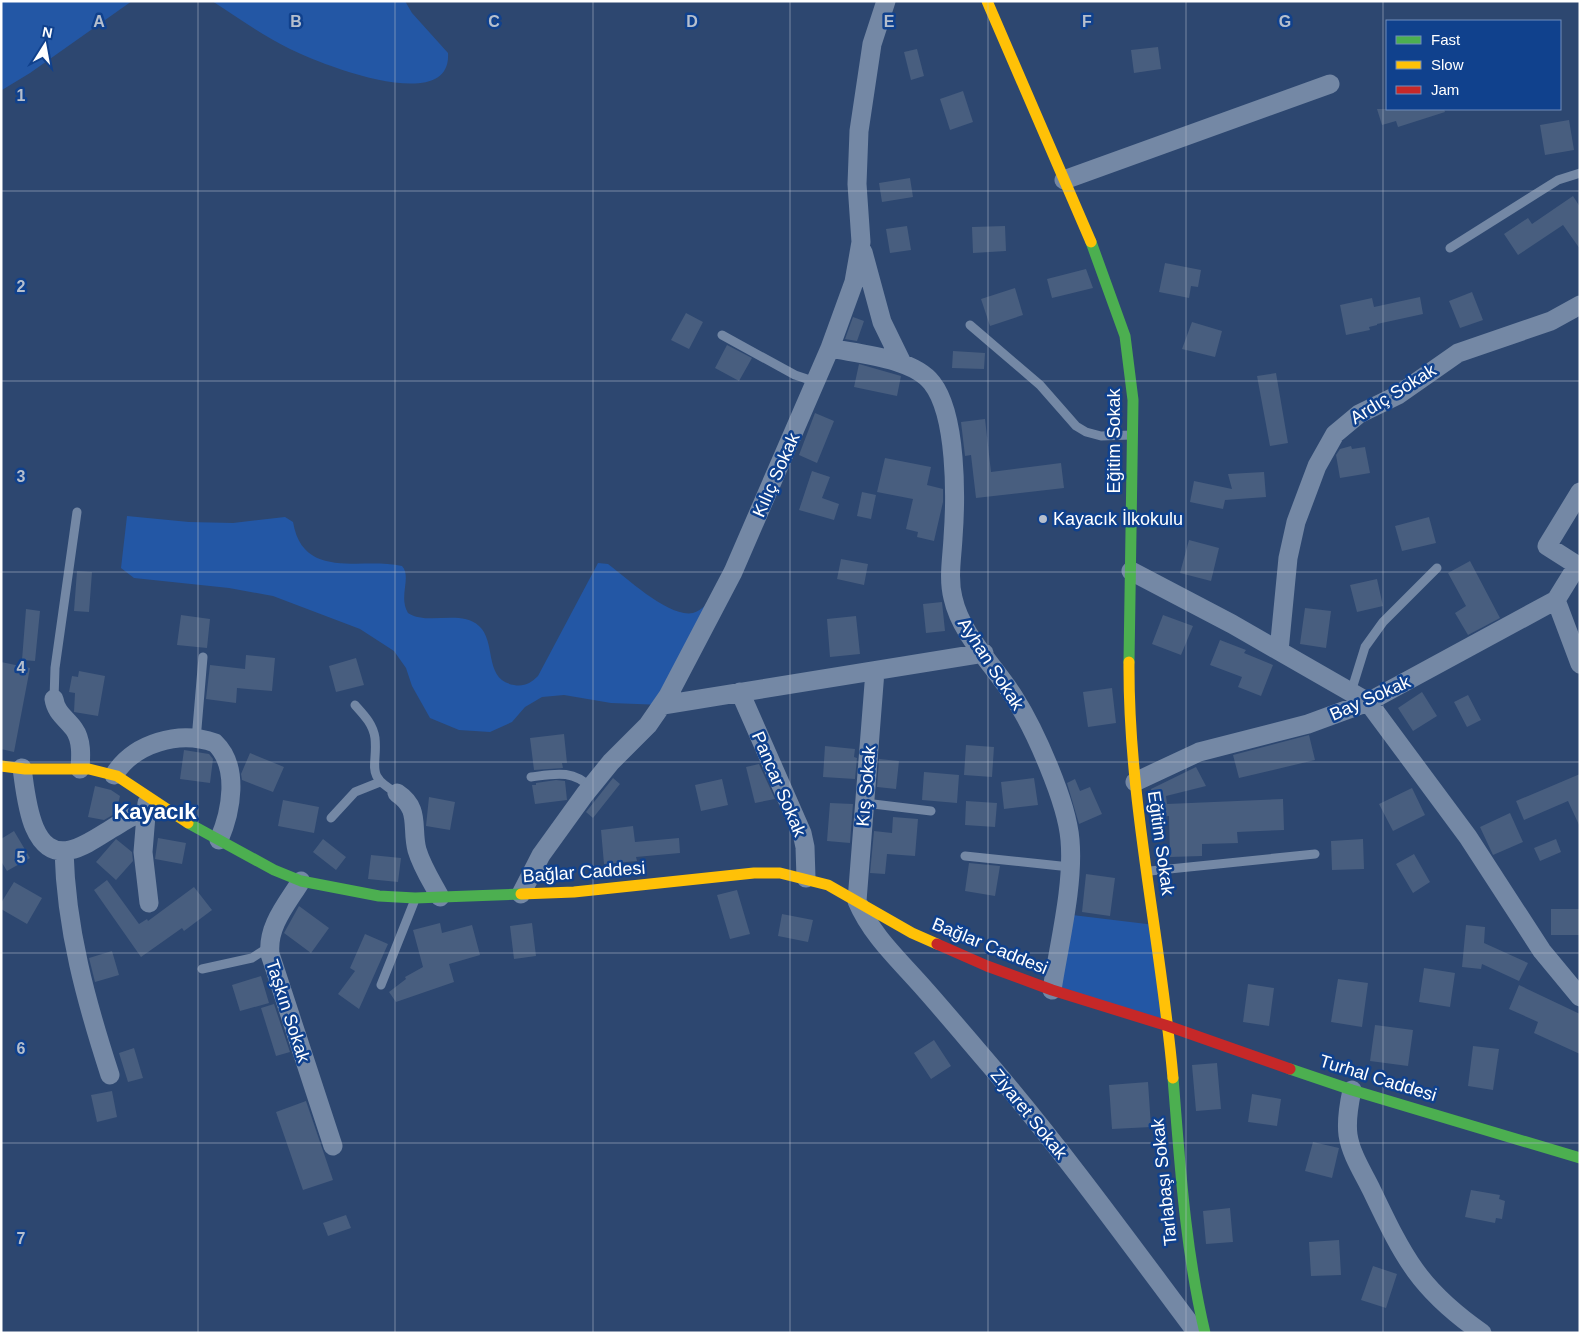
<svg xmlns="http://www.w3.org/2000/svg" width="1581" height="1334" viewBox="0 0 1581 1334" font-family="Arial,sans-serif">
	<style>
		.green { fill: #2357a5 }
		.building { fill: #485e7f }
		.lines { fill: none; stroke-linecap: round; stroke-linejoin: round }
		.lane { stroke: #7488a5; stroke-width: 9 }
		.street { stroke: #7488a5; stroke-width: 19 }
		.fast { stroke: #4caf50; stroke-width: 11 }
		.slow { stroke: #ffc107; stroke-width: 11 }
		.jam { stroke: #c62828; stroke-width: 11 }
		.grid { fill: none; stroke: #b6bfcd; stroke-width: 1; stroke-opacity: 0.55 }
		.poi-dot { fill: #b6bfcd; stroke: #10418d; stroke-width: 2 }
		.labels { text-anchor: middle; stroke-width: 5; stroke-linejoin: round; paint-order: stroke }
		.street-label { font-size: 18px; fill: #fff; stroke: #10418d }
		.poi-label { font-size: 18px; fill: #fff; stroke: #10418d; text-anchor: start }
		.district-label { font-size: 22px; font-weight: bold; fill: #fff; stroke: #10418d }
		.grid-label { font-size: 16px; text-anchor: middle; font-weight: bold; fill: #b6bfcd; stroke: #10418d; stroke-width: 5; stroke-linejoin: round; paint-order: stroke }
	</style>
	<rect width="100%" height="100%" fill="#2d4770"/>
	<path class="green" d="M1 1H132L30 73 2 90Z
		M212 1H405L412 13 448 53C452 117 318 63 290 49 263 36 237 17 212 1Z
		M127 516 189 522 233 523 285 517 293 522C303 581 361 557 402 566 412 577 398 597 408 613 428 626 460 609 479 626 497 642 483 680 514 685 524 687 531 683 538 676L598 563 608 564C627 578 669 618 693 613 702 611 710 600 716 593L663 705 611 703 564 695 542 697 525 707 512 722 490 732 459 730 430 718 412 686 406 668 394 651 360 629 273 596 229 588 134 578 121 568Z
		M1064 914 1155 925 1168 1026 1052 990Z"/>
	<path class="building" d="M1158 47 1161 69 1134 73 1131 50Z
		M917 49 924 76 911 80 904 52Z
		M963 91 973 122 950 130 940 99Z
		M1377 109H1444L1445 112 1398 127 1396 121 1382 125Z
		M1569 120 1574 150 1545 155 1540 125Z
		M910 178 913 197 882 202 879 183Z
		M1573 196 1580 207V249L1563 225 1518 255 1504 234 1528 218 1532 224Z
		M907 226 911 250 890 253 886 229Z
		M1005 226 1006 251 973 253 972 227Z
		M1165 263 1201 270 1198 287 1191 286 1189 298 1159 292Z
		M1086 269 1093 288 1052 298 1047 279Z
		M1015 288 1023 315 990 326 981 299Z
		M1472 292 1483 320 1460 328 1449 301Z
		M1420 297 1423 314 1377 324V325L1369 327 1370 330 1346 335 1340 305 1372 298 1374 307Z
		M686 313 703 322 689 349 671 340Z
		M853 317 864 321 857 341 845 339Z
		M1192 322 1222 331 1215 357 1182 349Z
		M727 345 752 358 739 381 715 368Z
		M953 351 985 353 984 369 952 368Z
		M859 364 901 376 897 396 854 387Z
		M1276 373 1288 443 1270 446 1257 376Z
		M815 413 834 421 817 463 799 455Z
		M985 419 991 472 1061 463 1064 488 976 498 971 455 965 456 961 422Z
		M1351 446 1352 449 1365 447 1370 473 1340 478 1336 455 1340 449Z
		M885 458 931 467 927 485 943 489V502L934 541 917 537 918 532 906 529 913 499 877 492Z
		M812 471 830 477 822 498 839 504 834 520 799 510Z
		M1264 472 1266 497 1225 500 1223 509 1190 502 1194 481 1232 489 1228 474Z
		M862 492 876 495 871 519 857 516Z
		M1429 517 1436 543 1402 551 1395 526Z
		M1189 540 1219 548 1211 581 1180 573Z
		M841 559 868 564 864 585 837 579Z
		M1470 561 1500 618 1468 635 1455 613 1466 606 1448 573Z
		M77 571 92 572 89 612 74 611Z
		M1377 579 1383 606 1357 612 1350 585Z
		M942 602 945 631 926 633 923 604Z
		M1305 608 1331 611 1326 648 1300 644Z
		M26 609 40 611 35 661 22 660Z
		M181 615 210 619 207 648 177 645Z
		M1163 615 1193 626 1181 655 1152 644Z
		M856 616 860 654 830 657 827 619Z
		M1220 640 1246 650 1244 653 1273 665 1261 696 1238 687 1242 677 1210 665Z
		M246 655 275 658 272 691 237 688 236 703 206 699 210 665 245 669Z
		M356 658 364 685 336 692 329 666Z
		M1 662 30 668 14 752 1 749Z
		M79 671 105 676 98 716 74 712 75 693 69 692 72 676 78 677Z
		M1112 688 1116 723 1088 727 1083 692Z
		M1422 692 1437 716 1413 731 1398 708Z
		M1468 695 1481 720 1467 727 1454 702Z
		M564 734 567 763H562L563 768 534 770 530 738Z
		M1309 735 1315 760 1239 778 1233 755Z
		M966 745 994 747 992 777 964 775Z
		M825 746 855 749 854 757 857 758 855 779 823 777Z
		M184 750 209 754 213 759 210 783 180 779Z
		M250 753 284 767 273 792 242 780 241 774Z
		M879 759 899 761 896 789 877 787Z
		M759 764 775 799 755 803 746 767Z
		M1196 767 1206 786 1166 796 1167 804 1283 799 1284 830 1237 832 1238 843 1202 844V856L1170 857 1169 816 1155 817 1151 789Z
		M924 772 959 775 957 803 922 800Z
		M1580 774V827L1568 801 1524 820 1516 801Z
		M613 778 620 784 593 818 586 812Z
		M1034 778 1038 805 1004 809 1001 782Z
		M722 779 728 805 701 811 695 785Z
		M1075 779 1080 791 1090 787 1102 814 1079 824 1067 783Z
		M556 780 565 781 567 800 535 804 532 785H536V783Z
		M95 786 111 790 120 796 116 813 104 820 88 817Z
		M1412 788 1425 815 1393 831 1379 804Z
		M429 797 455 802 450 830 426 826Z
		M283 800 319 807 314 833 278 826Z
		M966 801 997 803 995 827 965 825Z
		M830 803 853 804 850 843 827 841Z
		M1510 813 1523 842 1493 855 1480 827Z
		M893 817 918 819 915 856 887 854 885 874 870 873 874 831 892 833Z
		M633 826 635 842 679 838 680 853 636 857 637 861 604 864 601 830Z
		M14 831 30 858 7 871 1 861V839Z
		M158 838 186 843 182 864 155 859Z
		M116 839 132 852 133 861 116 880 96 862Z
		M323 839 346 857 336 870 313 852Z
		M1363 839 1364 869 1332 870 1331 841Z
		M1556 839 1561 852 1540 861 1534 848Z
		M1414 854 1430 882 1413 893 1396 864Z
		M371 855 401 858 398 882 368 879Z
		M969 863 1000 866 995 896 965 891Z
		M1086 874 1115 878 1110 916 1082 912Z
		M107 880 139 924 147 919 148 921 194 887 212 910 184 931 182 928 141 957 94 890Z
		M14 882 42 898 27 924 1 909V903Z
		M737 890 750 934 730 939 717 895Z
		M299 906 329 928 311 953 284 933Z
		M1551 909H1580V935H1551Z
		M782 914 813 920 808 942 778 936Z
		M440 923 442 933 472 925 480 955 449 964 454 982 396 1002 389 992 406 979 405 977 423 967 413 930Z
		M532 923 536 956 514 959 510 926Z
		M1466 925 1485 927 1484 943 1528 963 1519 981 1482 964 1481 969 1462 967Z
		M365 934 388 944 359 1009 338 994 355 971 350 968Z
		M112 951 119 975 95 982 89 958Z
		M1424 968 1455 973 1450 1007 1419 1002Z
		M261 976 269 1003 240 1011 232 985Z
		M1338 979 1368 983 1362 1027 1331 1022Z
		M1248 984 1274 988 1269 1026 1243 1022Z
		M1519 985 1580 1014V1054L1534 1033 1538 1022 1509 1009Z
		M274 1004 290 1052 276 1056 261 1008Z
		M1375 1025 1413 1030 1408 1066 1370 1061Z
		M934 1040 951 1066 931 1079 914 1053Z
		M1473 1046 1499 1049 1493 1090 1468 1086Z
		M134 1048 143 1078 128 1082 119 1053Z
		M1217 1063 1221 1109 1196 1111 1192 1065Z
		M1148 1082 1151 1127 1112 1129 1109 1085Z
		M112 1091 117 1117 97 1122 91 1095Z
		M1252 1094 1281 1099 1277 1126 1248 1122Z
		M306 1101 333 1180 303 1190 276 1112Z
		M1313 1142 1339 1148 1332 1178 1305 1171Z
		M1471 1190 1500 1195 1499 1199 1505 1201 1502 1219 1496 1218 1495 1223 1465 1217Z
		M1230 1208 1233 1242 1206 1244 1203 1211Z
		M346 1215 351 1228 328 1236 323 1223Z
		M1339 1240 1341 1275 1311 1276 1309 1242Z
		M1373 1266 1397 1274 1386 1308 1361 1300Z"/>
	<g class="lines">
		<path class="lane" d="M1450 248 1558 180 1580 173
			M970 325 1040 385 1076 426 1086 432 1101 436 1132 435
			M722 335 795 375 816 382
			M1351 692 1365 647 1383 622 1437 568
			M54 699 55 668 77 512
			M355 705C364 715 373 724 375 738 378 767 364 775 397 793
			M196 740 203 657
			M531 777C554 774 573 769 591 788
			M865 803 931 811
			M331 818 355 792 380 782
			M965 856 1070 867
			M1150 871 1315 854
			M202 969 252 958 269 947
			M381 985 414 902"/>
		<path class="street" d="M1064 180 1330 84
			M863 252 882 322 902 363
			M830 348C859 354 913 358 932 383 957 415 956 498 953 538 952 558 948 578 953 598 961 635 994 665 1014 697 1035 730 1067 802 1070 840 1074 885 1059 944 1052 990
			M1580 492 1547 546 1580 567
			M1131 571 1232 624 1368 702 1468 837 1542 951 1580 997
			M1556 600 1580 664
			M1279 651 1288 558 1296 522 1317 466 1335 434 1359 414 1398 395 1458 353 1551 321 1580 305
			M875 671 857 901C871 934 897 958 921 985 946 1013 970 1042 995 1071 1066 1155 1131 1245 1197 1333
			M740 692 802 833 805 847 806 878
			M54 699C56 713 66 718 74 729 82 740 81 756 80 769
			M663 705 984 653
			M22 768C26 795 30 859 70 850 84 847 98 837 111 829 122 823 132 814 145 814
			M114 775C134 743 179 730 215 743 240 767 231 812 219 840
			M1135 782 1199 752 1308 724 1368 702 1556 600 1577 566
			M397 793C421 809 411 827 417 850 422 867 432 882 440 897
			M147 803 143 852 149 903
			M64 851C66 929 86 1001 110 1075
			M301 881C287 904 267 926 270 954L333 1146
			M521 894 541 855 585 794 611 762 648 725 668 696 733 572 830 348 854 282 861 242 857 184 859 131 872 44 886 1
			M1352 1090C1349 1104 1346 1120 1348 1135 1351 1155 1364 1174 1372 1191 1404 1258 1419 1289 1482 1333"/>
		<path class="fast" d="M1091 242 1125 336 1133 400 1129 662
			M188 823 274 870 301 881 379 896 415 898 521 894
			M1290 1069 1352 1090 1580 1158
			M1173 1078C1180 1164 1185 1249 1205 1333"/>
		<path class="slow" d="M987 1 1091 242
			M1129 662C1128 801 1161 939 1173 1078
			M1 766 25 769H89L117 776 188 823
			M521 894 574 892 754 873H780L828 885 912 933 937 944"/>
		<path class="jam" d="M937 944 987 966 1052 990 1168 1026 1290 1069"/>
	</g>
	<path class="grid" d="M198 1V1333M395 1V1333M593 1V1333M790 1V1333M988 1V1333M1186 1V1333M1383 1V1333M1 191H1580M1 381H1580M1 572H1580M1 762H1580M1 953H1580M1 1143H1580"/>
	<circle class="poi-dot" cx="1043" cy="519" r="5"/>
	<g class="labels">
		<g class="street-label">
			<text transform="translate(1393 394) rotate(-32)" y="6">Ardıç Sokak</text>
			<text transform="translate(1114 441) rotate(-90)" y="6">Eğitim Sokak</text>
			<text transform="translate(776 475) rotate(-66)" y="6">Kılıç Sokak</text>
			<text transform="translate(991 664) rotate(57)" y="6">Ayhan Sokak</text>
			<text transform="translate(1370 698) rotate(-24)" y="6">Bay Sokak</text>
			<text transform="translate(779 784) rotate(67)" y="6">Pancar Sokak</text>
			<text transform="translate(866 786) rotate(-85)" y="6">Kış Sokak</text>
			<text transform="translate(1161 843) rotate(82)" y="6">Eğitim Sokak</text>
			<text transform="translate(584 872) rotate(-4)" y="6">Bağlar Caddesi</text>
			<text transform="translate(990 946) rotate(22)" y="6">Bağlar Caddesi</text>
			<text transform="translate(288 1011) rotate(72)" y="6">Taşkın Sokak</text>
			<text transform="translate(1378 1078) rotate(17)" y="6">Turhal Caddesi</text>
			<text transform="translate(1029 1114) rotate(51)" y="6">Ziyaret Sokak</text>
			<text transform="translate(1164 1182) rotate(-96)" y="6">Tarlabaşı Sokak</text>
		</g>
		<g class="poi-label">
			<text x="1053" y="525">Kayacık İlkokulu</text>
		</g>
		<g class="district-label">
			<text x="155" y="819">Kayacık</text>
		</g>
	</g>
	<g class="grid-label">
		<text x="99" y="27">A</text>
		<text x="296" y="27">B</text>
		<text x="494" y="27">C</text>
		<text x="692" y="27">D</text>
		<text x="889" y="27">E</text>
		<text x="1087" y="27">F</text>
		<text x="1285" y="27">G</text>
		<text x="21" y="101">1</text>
		<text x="21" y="292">2</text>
		<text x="21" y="482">3</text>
		<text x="21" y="673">4</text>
		<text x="21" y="863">5</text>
		<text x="21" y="1054">6</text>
		<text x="21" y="1244">7</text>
	</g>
	<rect width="1581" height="1334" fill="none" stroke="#ffffff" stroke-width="5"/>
	<rect x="1386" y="20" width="175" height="90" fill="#10418d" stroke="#708dbb"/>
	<rect x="1396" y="36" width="25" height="8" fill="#4caf50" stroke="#708dbb"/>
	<text x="1431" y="45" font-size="15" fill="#ffffff">Fast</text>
	<rect x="1396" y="61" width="25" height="8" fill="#ffc107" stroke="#708dbb"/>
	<text x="1431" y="70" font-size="15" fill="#ffffff">Slow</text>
	<rect x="1396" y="86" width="25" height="8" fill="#c62828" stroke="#708dbb"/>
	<text x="1431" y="95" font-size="15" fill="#ffffff">Jam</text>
	<g transform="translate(45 45) rotate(11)" stroke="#10418d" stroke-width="4" paint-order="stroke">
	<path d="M0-4L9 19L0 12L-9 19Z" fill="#ffffff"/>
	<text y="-8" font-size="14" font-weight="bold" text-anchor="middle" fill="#ffffff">N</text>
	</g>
</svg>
